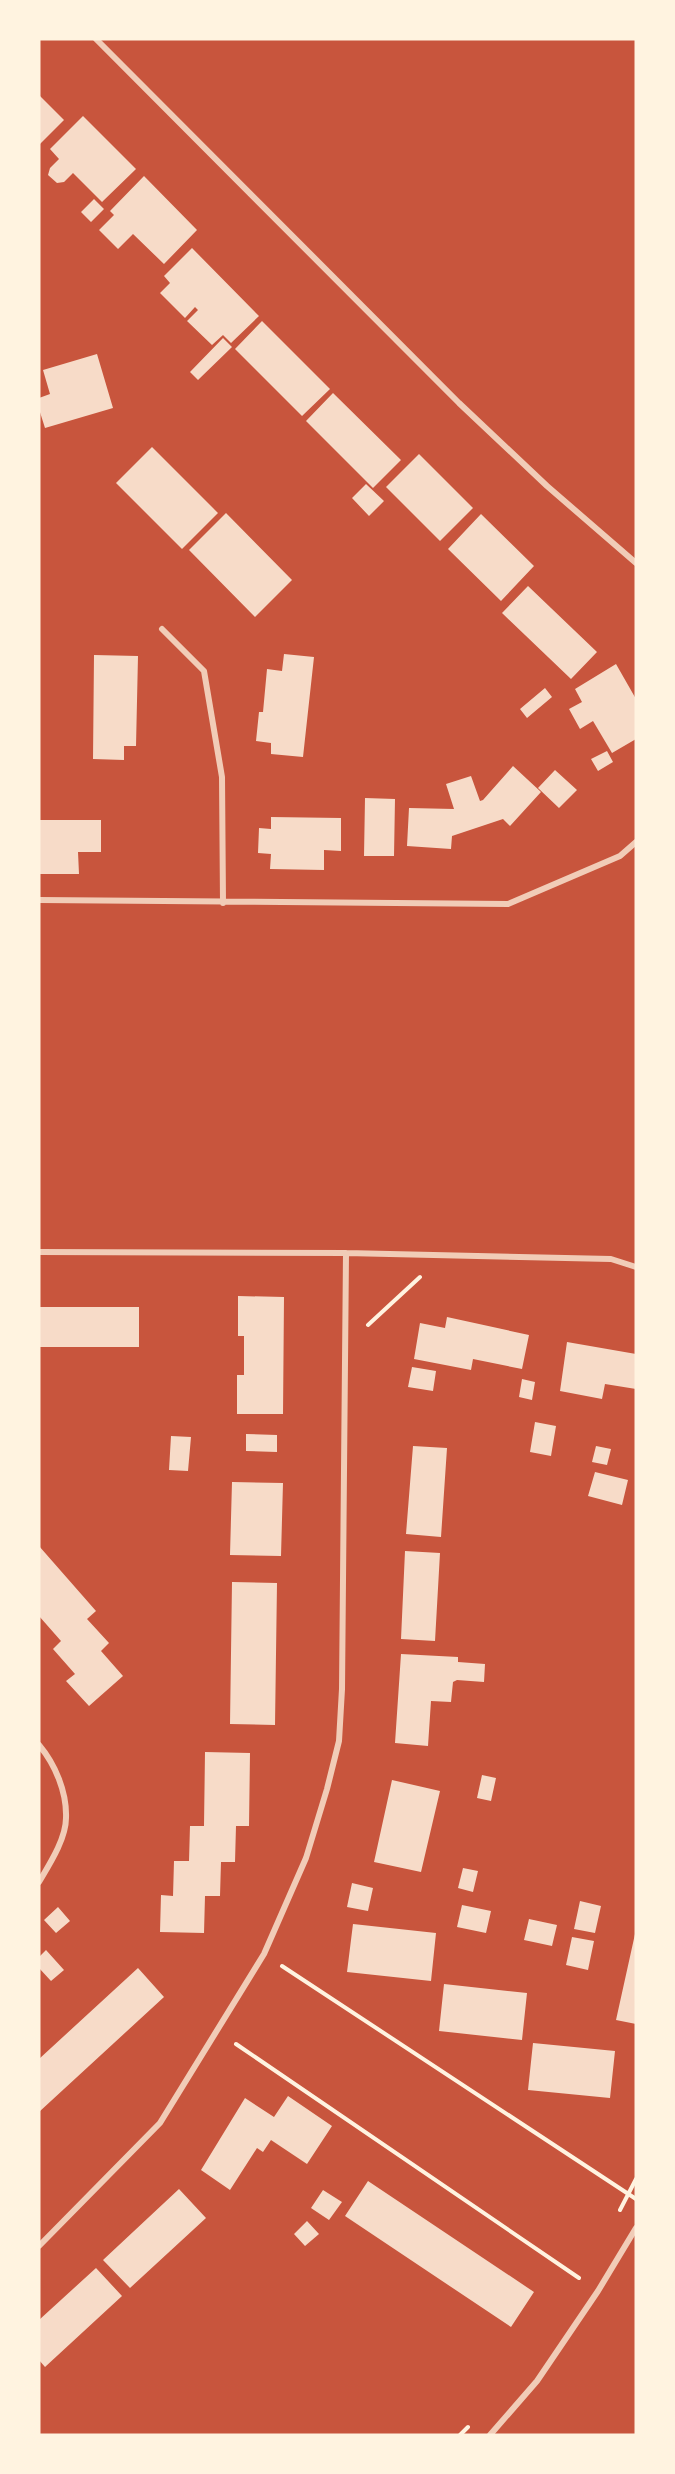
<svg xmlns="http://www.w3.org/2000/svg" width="675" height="2474" viewBox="0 0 675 2474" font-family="'DM Sans',sans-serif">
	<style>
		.building { fill: #f7dbc8 }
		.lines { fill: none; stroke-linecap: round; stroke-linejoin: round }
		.path { stroke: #fff3e0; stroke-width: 4 }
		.minor { stroke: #f1ccb7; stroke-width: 6 }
	</style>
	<rect width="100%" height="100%" fill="#c8553d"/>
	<path class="building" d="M39 95 64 120 39 145Z
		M83 116 136 169 102 202 73 173 64 182 57 183 48 175 50 168 59 159 50 149Z
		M144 176 197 230 164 264 133 234 118 249 99 230 114 215 110 211Z
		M94 199 104 209 91 222 81 212Z
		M192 248 259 316 231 343 223 335 212 345 187 321 198 310 195 307 185 318 160 293 170 283 164 276Z
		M262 321 330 389 302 416 235 349Z
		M223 338 232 347 198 380 190 372Z
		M97 354 113 408 45 428 39 409V398L50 394 43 370Z
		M333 393 401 460 373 488 306 421Z
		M152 447 218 513 182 549 116 483Z
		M419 454 473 508 440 541 386 487Z
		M366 484 384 501 369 516 352 498Z
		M226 513 292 580 255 617 189 550Z
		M481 514 534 566 501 601 448 549Z
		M528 586 597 652 571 679 502 613Z
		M284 654 314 657 303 757 271 754V743L256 741 259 712H263L267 669 282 671Z
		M94 655 138 656 136 746H124V760L93 759Z
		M616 664 636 699V739L612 753 593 721 580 729 569 709 582 702 575 689Z
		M545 688 552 697 527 718 520 709Z
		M607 751 613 762 598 771 591 759Z
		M513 766 541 792 510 826 503 819 452 836 451 849 407 846 409 808 454 809 446 784 471 776 480 801 483 800Z
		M555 770 577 790 559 808 538 788Z
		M365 798 395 799 394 856H364Z
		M271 817 341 818V851L324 850V870L270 869 271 854 258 853 259 828 271 829Z
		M39 820H101V852H78L79 874H39Z
		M238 1296 284 1297 283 1414H237V1375H244V1336H238Z
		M39 1307H139V1347H39Z
		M447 1317 529 1335 522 1369 473 1359 471 1370 414 1359 420 1323 445 1328Z
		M567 1342 636 1354V1389L605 1384 602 1399 560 1391Z
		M412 1367 436 1371 433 1391 408 1387Z
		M522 1379 535 1382 532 1400 519 1397Z
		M535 1422 556 1426 551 1456 530 1452Z
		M246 1434 277 1435V1452L246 1451Z
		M171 1436 191 1437 188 1471 169 1470Z
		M413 1446 447 1448 441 1537 406 1534Z
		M596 1446 611 1449 607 1465 592 1462Z
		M595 1472 628 1480 622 1505 588 1496Z
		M232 1482 283 1483 281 1556 230 1555Z
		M39 1546 96 1611 87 1619 109 1643 101 1651 123 1676 89 1706 66 1681 75 1674 53 1649 61 1641 39 1616Z
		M405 1551 440 1553 435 1641 401 1639Z
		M232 1582 277 1583 275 1725 230 1724Z
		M401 1654 458 1657V1662L485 1664 484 1682 457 1680 453 1682 451 1702 431 1701 428 1746 395 1743Z
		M205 1752 250 1753 249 1826H236L235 1862H221L220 1896H205L204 1933 160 1932 161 1895 173 1896 174 1861H189L190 1826H204Z
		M482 1775 496 1778 491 1801 477 1798Z
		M392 1780 440 1791 421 1872 374 1862Z
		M463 1868 478 1871 473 1892 458 1888Z
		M352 1883 373 1888 368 1911 347 1907Z
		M580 1901 601 1906 595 1933 574 1929Z
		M462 1905 491 1911 486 1933 457 1927Z
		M58 1907 70 1921 56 1933 44 1920Z
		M529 1919 557 1925 552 1946 524 1940Z
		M353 1924 436 1933 431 1981 347 1972Z
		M635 1934H636V2024L616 2020Z
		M572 1937 594 1941 588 1970 566 1965Z
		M46 1950 64 1970 51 1981 39 1968V1957Z
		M138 1968 164 1997 39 2112V2059Z
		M444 1984 527 1993 522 2040 439 2031Z
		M533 2043 615 2051 610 2098 528 2090Z
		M288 2096 332 2126 307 2164 271 2140 263 2152 257 2148 230 2190 201 2170 245 2098 274 2117Z
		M368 2181 534 2292 511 2327 345 2216Z
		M179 2189 206 2218 130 2288 103 2260Z
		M323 2190 342 2202 329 2220 311 2208Z
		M307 2221 319 2234 305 2246 294 2234Z
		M96 2268 122 2296 45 2367 39 2360V2320Z"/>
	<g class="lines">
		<path class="path" d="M368 1325 420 1277
			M282 1966 636 2199
			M236 2044 579 2278
			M620 2210 636 2179
			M460 2435 468 2427"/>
		<path class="minor" d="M96 39 459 403 547 486 636 563
			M162 629 204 671 222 777 223 903
			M39 900 508 904 620 856 636 842
			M39 1252 346 1253 611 1259 636 1267
			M39 1745C55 1764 67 1792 66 1818 66 1839 49 1865 39 1882
			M39 2246 160 2123 264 1954 306 1858 327 1789 339 1741 342 1689 346 1253
			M490 2435 537 2381 598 2291 636 2228"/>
	</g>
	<rect width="675" height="2474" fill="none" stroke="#fff3e0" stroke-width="81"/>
</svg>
